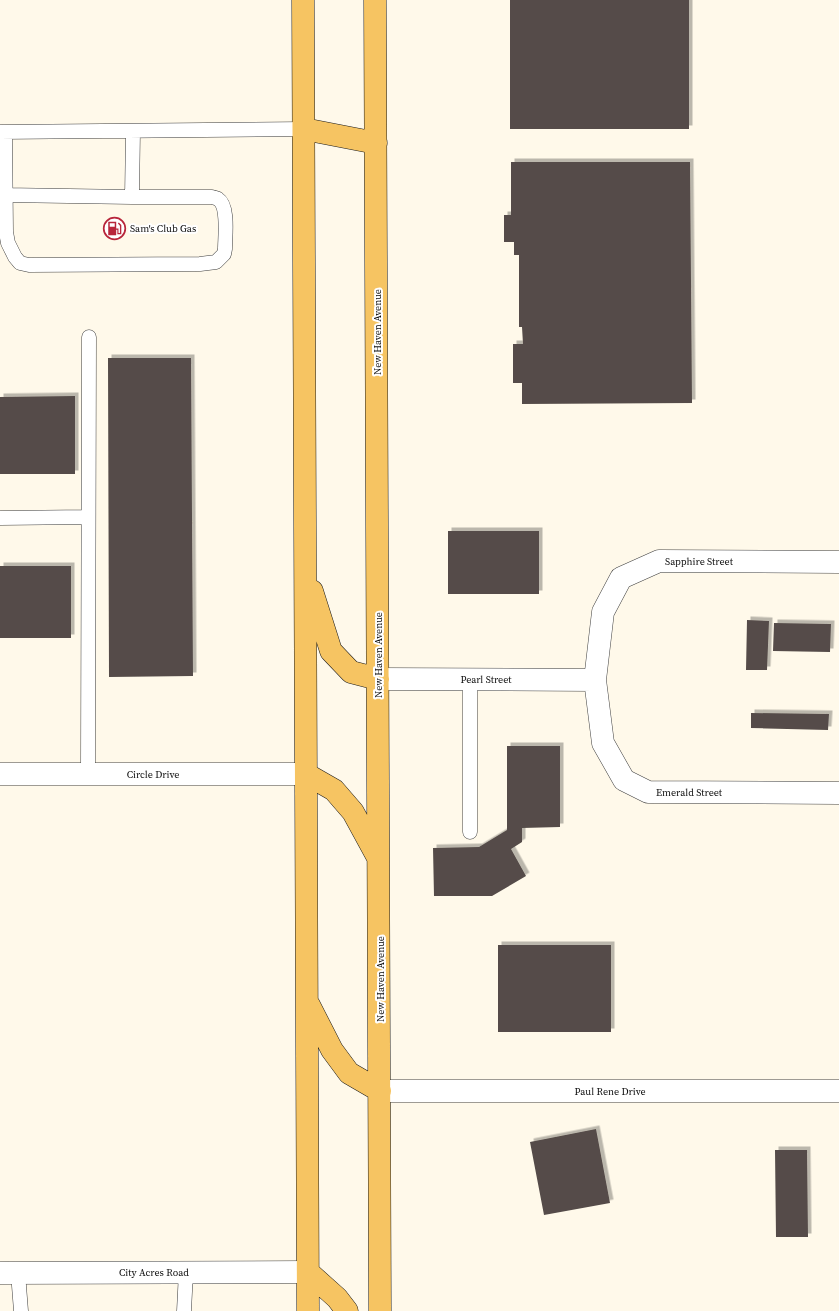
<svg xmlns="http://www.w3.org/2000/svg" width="839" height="1311" viewBox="0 0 839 1311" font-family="'Source Serif 4',serif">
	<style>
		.building { fill: #544b48; filter: url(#shadow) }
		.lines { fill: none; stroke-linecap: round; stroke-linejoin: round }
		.service-casing { stroke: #3e3e3e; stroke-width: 15 }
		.minor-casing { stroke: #3e3e3e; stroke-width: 23 }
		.tertiary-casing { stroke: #3e3e3e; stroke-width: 23 }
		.primary-casing { stroke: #1c1c1c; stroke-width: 23 }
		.service { stroke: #fff; stroke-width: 14 }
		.minor { stroke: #fff; stroke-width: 22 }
		.tertiary { stroke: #fff; stroke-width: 22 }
		.primary { stroke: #f6c462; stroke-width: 22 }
		.labels { text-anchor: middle; stroke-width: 4; stroke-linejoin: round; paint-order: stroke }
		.poi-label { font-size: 10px; fill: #0b0b0b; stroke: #fff; text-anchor: start }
		.street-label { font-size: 10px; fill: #0b0b0b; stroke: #fff }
	</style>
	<defs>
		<filter id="shadow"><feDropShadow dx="3.5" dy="-3.5" stdDeviation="0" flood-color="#0004"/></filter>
	</defs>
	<rect width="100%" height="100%" fill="#fff9ea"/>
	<path class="building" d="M510 0H689V129H510Z
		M511 162H690L692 403 522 404V383H513V344H523L522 327H519V255H514V242H504V215H511Z
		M108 358H191L193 676 109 677Z
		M75 396V474H0V397Z
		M448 531H539V594H448Z
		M0 566H71V638H0Z
		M747 620 769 621 767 670H746Z
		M774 623 831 624 830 652 773 651Z
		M751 713 829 714 828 730 751 728Z
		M507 746H560V827L522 828V842L511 849 526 876 492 896H434L433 848 479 847 507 830Z
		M498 945H611V1032H498Z
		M596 1129 610 1203 544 1215 530 1142Z
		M775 1150H807L808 1237H776Z"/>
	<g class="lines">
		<defs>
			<path id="service" d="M0 132 304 129
				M5 132 6 232 8 243 15 257 20 263 29 265 200 264 216 262 224 254 225 249C225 237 229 206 218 199 217 198 214 198 212 197H132
				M5 195 132 197 133 131
				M0 518 88 517
				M470 679V832
				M88 774 89 337
				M18 1273 21 1311
				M184 1311 186 1272"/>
			<path id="minor" d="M839 562 659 561 621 578 603 612 595 680 603 743 624 780 648 792 839 793
				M378 679 595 680
				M380 1091H839
				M0 1273 308 1272"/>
			<path id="tertiary" d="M0 774H306"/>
			<path id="primary" d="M303 0 308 1311
				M375 0 380 1311
				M304 129 376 143
				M312 591 331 651 351 672 378 679
				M306 774 334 790 353 812 377 856
				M309 1005 332 1050 349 1073 380 1091
				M308 1272 337 1298 347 1311"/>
		</defs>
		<use href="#service" class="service-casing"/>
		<use href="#minor" class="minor-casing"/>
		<use href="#tertiary" class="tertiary-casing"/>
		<use href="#primary" class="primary-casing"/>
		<use href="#service" class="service"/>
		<use href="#minor" class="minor"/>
		<use href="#tertiary" class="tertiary"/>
		<use href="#primary" class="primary"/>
	</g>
	<defs>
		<symbol id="fuel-ring" viewBox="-11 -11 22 22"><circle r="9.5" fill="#fff" stroke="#b8263b" stroke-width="1.5"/><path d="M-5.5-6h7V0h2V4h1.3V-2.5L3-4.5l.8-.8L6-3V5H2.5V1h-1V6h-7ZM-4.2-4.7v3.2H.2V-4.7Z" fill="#b8263b"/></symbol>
	</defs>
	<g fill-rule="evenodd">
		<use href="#fuel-ring" x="102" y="216" width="25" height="25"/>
	</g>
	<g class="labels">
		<g class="poi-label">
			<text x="130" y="232">Sam's Club Gas</text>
		</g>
		<g class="street-label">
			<text transform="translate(377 332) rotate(-90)" y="4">New Haven Avenue</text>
			<text x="699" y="565">Sapphire Street</text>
			<text transform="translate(378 655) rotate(-90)" y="4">New Haven Avenue</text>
			<text x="486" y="683">Pearl Street</text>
			<text x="153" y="778">Circle Drive</text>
			<text x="689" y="796">Emerald Street</text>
			<text transform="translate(380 979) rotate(-90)" y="4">New Haven Avenue</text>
			<text x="610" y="1095">Paul Rene Drive</text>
			<text x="154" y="1276">City Acres Road</text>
		</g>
	</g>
</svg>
